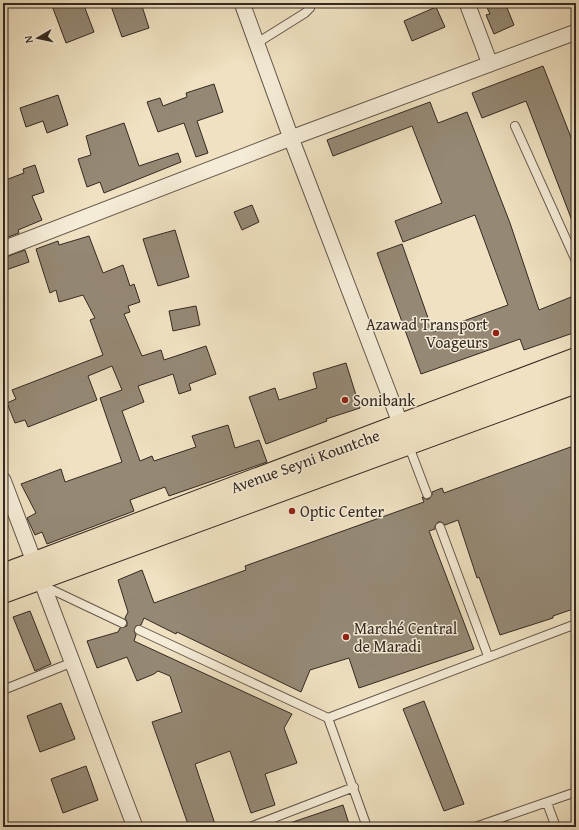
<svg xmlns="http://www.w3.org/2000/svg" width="579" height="830" viewBox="0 0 579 830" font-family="'Gentium Book Plus',serif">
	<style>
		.building { fill: #958975; stroke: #342922 }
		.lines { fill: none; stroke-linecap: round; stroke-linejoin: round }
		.lane-casing { stroke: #63574a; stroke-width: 10 }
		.street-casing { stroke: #63574a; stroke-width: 17 }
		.highway-casing { stroke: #342922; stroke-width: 24 }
		.lane { stroke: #f5ecd7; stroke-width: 8 }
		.street { stroke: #f5ecd7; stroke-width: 15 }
		.highway { stroke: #efe1c1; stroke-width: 22 }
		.poi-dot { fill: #8f2418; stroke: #f5ecd7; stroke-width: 1.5 }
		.labels { text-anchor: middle; stroke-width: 3; stroke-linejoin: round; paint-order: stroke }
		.poi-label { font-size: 16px; fill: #342922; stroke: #f5ecd7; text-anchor: start }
		.street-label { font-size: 16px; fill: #342922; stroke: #f5ecd7 }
	</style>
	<rect width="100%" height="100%" fill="#efe1c1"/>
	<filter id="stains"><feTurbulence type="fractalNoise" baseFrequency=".005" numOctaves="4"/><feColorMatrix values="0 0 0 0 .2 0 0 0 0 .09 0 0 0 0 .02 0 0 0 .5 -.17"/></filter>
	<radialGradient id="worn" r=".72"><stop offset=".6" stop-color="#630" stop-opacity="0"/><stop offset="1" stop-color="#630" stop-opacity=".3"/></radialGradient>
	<path class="building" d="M51 3H83L94 32 66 43Z
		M110 3H141L149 28 122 37Z
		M485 3H505L514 25 494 34 486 15 490 14Z
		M436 7 445 27 412 41 404 21Z
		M543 66 576 150V231L526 101 482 118 472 93Z
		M214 84 223 112 197 121 208 153 196 157 184 123 158 132 147 102 160 98 163 106 187 97 186 93Z
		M58 95 68 125 47 133 43 121 26 127 20 108Z
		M430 102 438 123 467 112 510 223 539 310 576 295V332L524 350 520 339 421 374 377 253 402 244 433 332 508 305 475 215 403 242 395 221 442 203 412 126 333 156 327 140Z
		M124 123 139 166 178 153 181 162 104 193 100 182 87 187 78 159 91 155 86 136Z
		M35 165 44 192 32 196 42 220 18 230 19 233 3 239V181L24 173 23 169Z
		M252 205 259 222 242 230 234 212Z
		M175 230 189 277 158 286 143 239Z
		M89 236 103 273 123 265 130 286 134 284 140 302 128 306 130 312 124 314 142 356 161 350 164 360 206 346 216 374 189 384 191 390 179 394 173 374 138 386 144 402 122 411 140 461 152 456 154 461 196 447 192 436 228 425 235 448 259 440 267 462 169 496 165 487 130 500 134 511 47 544 42 532 35 535 28 520 27 518 36 513 21 484 61 469 65 482 122 462 100 398 122 390 112 366 88 376 97 400 28 427 25 420 15 423 7 403 16 399 12 390 103 355 90 320 95 318 83 295 59 302 56 290 50 293 36 249 58 241 59 245Z
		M25 250 29 262 3 271V258Z
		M196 306 200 325 173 331 169 311Z
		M346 363 360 408 326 419 327 421 266 444 249 397 275 388 279 400 317 388 313 373Z
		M576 445V608L553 616V618L500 635 479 577 477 578 458 520 445 525 441 522H438L435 526V529L429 531 474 649 359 688 349 658 310 670 301 692 177 632 176 634 144 618 141 625 136 626 134 631 136 635 134 641 292 714 284 728 297 763 265 774 275 805 251 813 230 751 195 764 216 827H189L152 722 182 712 170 676 158 671 154 674 137 681 127 657 97 668 87 641 118 632 120 628 127 626V622L125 618 128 612 118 580 142 570 154 603 246 570 245 566 424 502 422 497 426 499H429L432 495V492L442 488 444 493Z
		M30 611 51 664 35 671 13 617Z
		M424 701 464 804 444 811 403 709Z
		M61 703 75 739 40 752 27 716Z
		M86 766 98 800 63 813 51 779Z
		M343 805 350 827H284V825Z"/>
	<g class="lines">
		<defs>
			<path id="lane" d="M257 43 305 13 310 8 308 3
				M515 126 576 261
				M408 444 427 494
				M440 527 488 656
				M44 586 122 623
				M139 630 328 718
				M3 690 73 662
				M547 803 556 827
				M250 827 354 787
				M367 827 328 718 576 624
				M475 827 576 792"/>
			<path id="street" d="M242 3 291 138 404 433
				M467 3 490 64
				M3 249 291 138 576 32
				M3 480 135 827"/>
			<path id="highway" d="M3 575 576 359
				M3 592 576 382"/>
		</defs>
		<use href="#lane" class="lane-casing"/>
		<use href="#street" class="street-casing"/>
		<use href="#highway" class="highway-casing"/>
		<use href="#lane" class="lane"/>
		<use href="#street" class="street"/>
		<use href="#highway" class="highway"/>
	</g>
	<g class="poi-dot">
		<circle cx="496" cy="333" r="4"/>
		<circle cx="345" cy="400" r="4"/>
		<circle cx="292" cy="511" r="4"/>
		<circle cx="346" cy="637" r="4"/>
	</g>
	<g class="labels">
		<g class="poi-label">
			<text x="488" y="330" text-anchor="end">Azawad Transport<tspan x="488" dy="18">Voageurs</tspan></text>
			<text x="353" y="406">Sonibank</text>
			<text x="300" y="517">Optic Center</text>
			<text x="354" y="634">Marché Central<tspan x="354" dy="18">de Maradi</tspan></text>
		</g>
		<g class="street-label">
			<text transform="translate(305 461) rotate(-20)" y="6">Avenue Seyni Kountche</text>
		</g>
	</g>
	<rect width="579" height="830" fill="none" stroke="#efe1c1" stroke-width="16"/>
	<rect x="4" y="4" width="571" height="822" fill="none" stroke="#342922" stroke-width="2"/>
	<rect x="8" y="8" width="563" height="814" fill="none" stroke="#342922"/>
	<g transform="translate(38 38) rotate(261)" stroke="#f5ecd7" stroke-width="3" paint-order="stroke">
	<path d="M0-3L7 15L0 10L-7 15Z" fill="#342922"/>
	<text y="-6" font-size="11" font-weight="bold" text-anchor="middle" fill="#342922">N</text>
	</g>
	<rect width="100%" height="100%" filter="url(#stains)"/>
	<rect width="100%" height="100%" fill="url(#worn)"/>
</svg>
